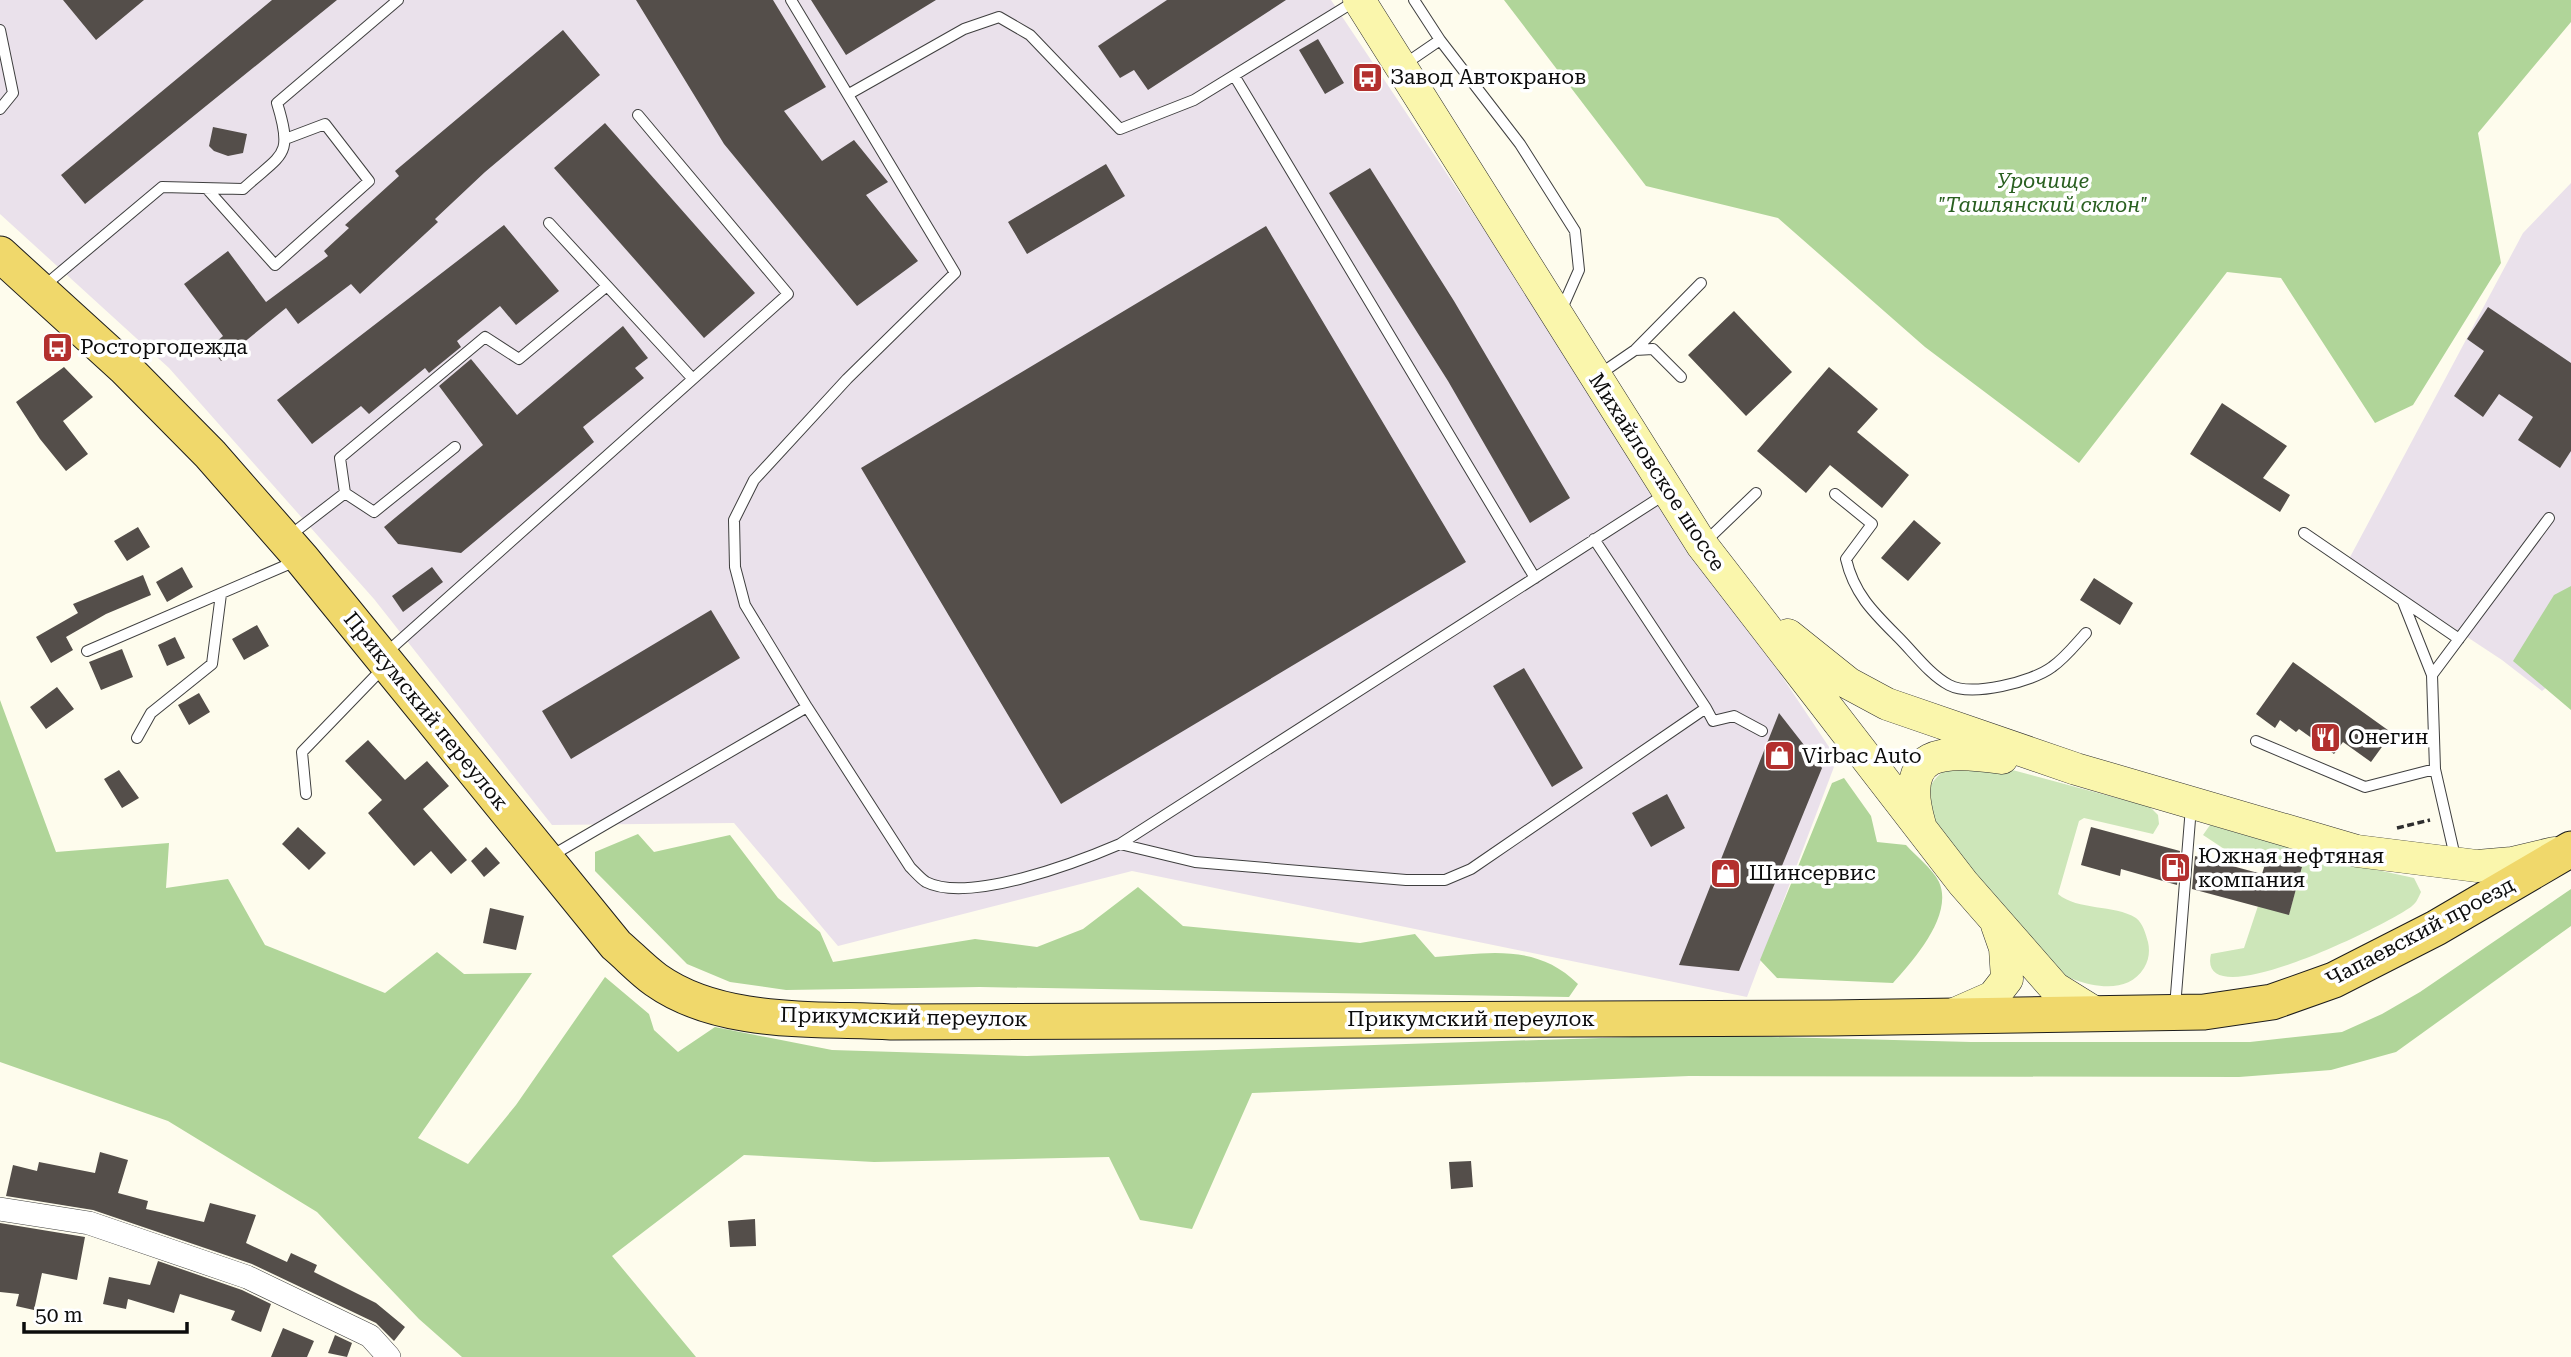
<svg xmlns="http://www.w3.org/2000/svg" width="2571" height="1357" viewBox="0 0 2571 1357" font-family="'Roboto Serif',serif">
	<style>
		.industrial { fill: #eae1eb }
		.green { fill: #cde6b9 }
		.forest { fill: #b0d599 }
		.building { fill: #544e4a }
		.lines { fill: none; stroke-linecap: round; stroke-linejoin: round }
		.service-casing { stroke: #3f3f3f; stroke-width: 12 }
		.minor-casing { stroke: #3f3f3f; stroke-width: 24 }
		.secondary-casing { stroke: #2e2e2e; stroke-width: 33 }
		.primary-casing { stroke: #1d1d1d; stroke-width: 37 }
		.path { stroke: #2e2e2e; stroke-width: 3.5; stroke-dasharray: 7 3.5; stroke-linecap: butt }
		.service { stroke: #fff; stroke-width: 10 }
		.minor { stroke: #fff; stroke-width: 23 }
		.secondary { stroke: #faf6ac; stroke-width: 32 }
		.primary { stroke: #f0d86b; stroke-width: 35 }
		.labels { text-anchor: middle; stroke-width: 7; stroke-linejoin: round; paint-order: stroke }
		.poi-label { font-size: 21px; fill: #0c0c0c; stroke: #fff; text-anchor: start }
		.park-label { font-size: 21px; font-style: italic; fill: #2a6021; stroke: #fff }
		.street-label { font-size: 21px; fill: #0c0c0c; stroke: #fff }
	</style>
	<rect width="100%" height="100%" fill="#fefced"/>
	<path class="industrial" d="M0 0H1331L1837 759 1747 997 1132 871 838 946 734 823 552 825 374 599 169 368 0 214Z
		M2571 183V667L2542 691 2502 660 2349 559 2523 233Z"/>
	<path class="green" d="M1975 760 2150 807 2158 815 2159 824 2153 834 2084 818 2079 821 2058 894C2078 911 2114 904 2136 918 2143 923 2146 935 2148 942 2150 951 2149 960 2144 968 2123 1002 2071 981 2045 966L1936 826 1927 793C1937 770 1951 766 1975 760Z
		M2210 825 2336 861 2414 878 2421 892C2418 898 2417 902 2412 906 2393 922 2195 1021 2211 954L2244 948 2258 906 2289 914 2302 868 2267 858 2264 867 2244 862 2203 835Z"/>
	<path class="forest" d="M1504 0H2571V22L2478 133 2501 263 2413 405 2375 423 2281 278 2227 272 2079 463 1925 347 1778 218 1646 186Z
		M2571 586V710L2513 661 2554 595Z
		M0 700 56 852 169 843 166 888 228 879 265 945 385 993 437 952 464 974 532 973 418 1138 468 1164 516 1105 605 977 649 1014 654 1030 678 1052 715 1027 832 1050 1027 1056 1695 1035 1971 1042H2250L2342 1032 2382 1014 2420 992 2571 889V926L2396 1052 2331 1070 2239 1077 1689 1076 1252 1093 1192 1229 1140 1220 1109 1157 874 1162 744 1155 612 1256 696 1357H462L419 1319 317 1212 168 1121 0 1062Z
		M1844 778 1871 816 1877 842 1906 845C1915 855 1933 869 1939 882 1954 915 1913 961 1893 983L1777 978 1760 960 1832 783Z
		M638 834 654 852 730 835 778 898 820 932 833 962 975 939 1037 947 1083 929 1138 887 1183 926 1360 943 1415 934 1435 957C1488 953 1537 943 1578 984L1569 997 980 987 786 990 730 982 687 964 595 871V852Z"/>
	<path class="building" d="M63 0H144L96 40Z
		M272 0H337L85 204 61 175Z
		M636 0H773L826 87 784 111 822 161 854 140 888 182 866 195 918 261 857 306 724 144Z
		M811 0H936L846 55Z
		M1167 0H1286L1148 90 1134 70 1120 78 1098 46Z
		M563 30 600 75 485 172 435 219 438 222 360 294 351 284 298 324 286 308 221 361 210 347 223 336 184 284 228 251 266 302 328 256 324 251 349 228 345 225 399 176 395 171Z
		M1318 39 1344 83 1325 94 1299 50Z
		M605 123 755 293 704 338 554 168Z
		M213 127 247 134 243 153 228 156 214 151 209 146Z
		M1106 164 1125 196 1027 254 1008 222Z
		M1370 168 1454 301 1570 498 1530 523 1448 381 1329 193Z
		M504 225 559 291 516 325 500 306 457 341 461 347 429 373 425 368 369 414 361 406 312 444 277 400Z
		M1266 226 1466 562 1061 804 861 468Z
		M2488 307 2571 363V451L2560 468 2518 440 2533 417 2499 394 2483 417 2454 396 2484 351 2467 339Z
		M1734 311 1792 372 1746 416 1688 355Z
		M623 326 648 358 635 368 644 378 583 427 594 442 461 553 398 544 384 527 483 445 439 386 471 359 517 415Z
		M64 367 93 397 63 421 88 454 66 471 40 439 16 402Z
		M1829 367 1878 409 1857 432 1909 475 1882 508 1830 465 1806 493 1757 451Z
		M2222 403 2287 446 2263 478 2290 495 2280 512 2190 454Z
		M1914 520 1941 543 1908 581 1881 558Z
		M138 527 150 547 127 561 114 541Z
		M182 567 193 587 167 602 156 582Z
		M432 567 443 582 403 612 392 596Z
		M143 575 151 595 106 614 66 637 73 650 51 663 36 637 78 613 73 604Z
		M2094 578 2133 603 2120 625 2080 600Z
		M711 610 740 658 571 759 542 711Z
		M257 625 269 646 244 660 232 639Z
		M175 637 185 658 167 666 158 645Z
		M122 649 133 677 101 690 89 662Z
		M2293 662 2392 733 2371 762 2343 742 2334 754 2299 729 2296 732 2280 720 2275 728 2256 714Z
		M1524 668 1583 768 1552 787 1493 686Z
		M57 687 74 709 46 729 30 707Z
		M199 693 210 712 189 725 178 705Z
		M1779 713 1822 768 1739 971 1679 965Z
		M368 740 405 780 427 761 449 786 423 809 467 860 451 874 431 851 414 866 368 813 382 800 345 761Z
		M119 770 139 798 122 808 104 779Z
		M1667 794 1685 828 1651 847 1632 813Z
		M298 827 326 853 309 870 282 844Z
		M2091 827 2180 851 2177 885 2121 869 2120 876 2081 865Z
		M486 847 500 863 484 877 471 861Z
		M2195 856 2262 874 2267 858 2302 867 2289 915 2192 889Z
		M490 908 524 916 516 950 483 943Z
		M100 1152 128 1160 118 1193 148 1201 146 1209 204 1222 210 1203 256 1215 246 1243 287 1262 291 1253 317 1265 314 1272 376 1303 405 1327 394 1341 376 1323 252 1264 93 1210 6 1196 13 1165 37 1171 39 1162 95 1173Z
		M1471 1161 1473 1187 1451 1189 1449 1162Z
		M755 1219 756 1246 730 1247 728 1221Z
		M0 1223 85 1237 77 1280 42 1273 34 1310 16 1306 19 1294 0 1292Z
		M158 1261 242 1290 271 1304 261 1332 231 1320 235 1311 180 1294 174 1313 128 1299 126 1309 103 1304 109 1277 150 1285Z
		M283 1328 314 1341 307 1357H271Z
		M335 1335 352 1343 347 1357 328 1353Z"/>
	<g class="lines">
		<defs>
			<path id="service" d="M791 0 955 273 847 379 754 480 734 520 735 567 745 605 807 707
				M1414 0 1440 40
				M0 30 13 93 0 109
				M1402 66 1440 40 1520 144 1575 231 1579 270 1560 313
				M1235 77 1535 578
				M849 94 964 29 999 17 1030 35 1120 129 1194 100 1357 0
				M208 190 275 265 369 181 325 124 288 138
				M549 223 692 378
				M44 286 162 187 243 189C282 153 294 158 277 103L398 0
				M1635 350 1653 349 1681 377
				M1600 374 1635 350 1701 283
				M345 493 374 512 455 447
				M1835 494 1872 524 1846 559C1854 594 1874 613 1898 637 1914 653 1930 675 1949 685 1972 697 2032 682 2052 667 2065 658 2075 645 2086 633
				M2304 533 2459 639
				M288 537 345 493 340 458 485 337 519 359 607 286
				M1705 542 1756 493
				M2403 602 2432 675
				M87 651 296 561
				M386 653 788 294 638 115
				M1706 708 1713 721 1734 716 1762 731
				M137 738 151 713 212 664 221 594
				M2256 741 2365 787 2435 769
				M306 794 302 752 385 666
				M1120 844 1195 862 1406 880H1445L1471 869 1706 708 1594 539
				M551 856 807 707 910 867C915 872 921 879 926 882 969 904 1078 862 1120 844L1667 493
				M2456 861 2435 769 2432 675 2549 518
				M2175 1007 2191 807"/>
			<path id="minor" d="M0 1209 89 1223 247 1277 370 1336 389 1357"/>
			<path id="secondary" d="M1359 0 1702 545 1963 883 2055 988 2097 1014
				M1788 635 1848 683 1887 704 2076 769 2357 851 2477 866 2512 863 2554 853
				M1920 825C1898 749 1942 749 2002 758
				M1952 1015 1993 997 2007 979 2005 948 1997 925"/>
			<path id="primary" d="M0 254 124 367 210 454 302 559 616 945C629 956 642 970 656 980 721 1026 816 1018 891 1022L1830 1018 2204 1012 2272 1002 2334 980 2436 928 2571 849"/>
		</defs>
		<use href="#service" class="service-casing"/>
		<use href="#minor" class="minor-casing"/>
		<use href="#secondary" class="secondary-casing"/>
		<use href="#primary" class="primary-casing"/>
		<path class="path" d="M2397 828 2430 820"/>
		<use href="#service" class="service"/>
		<use href="#minor" class="minor"/>
		<use href="#secondary" class="secondary"/>
		<use href="#primary" class="primary"/>
	</g>
	<defs>
		<symbol id="bus-square" viewBox="-11 -11 22 22"><rect x="-9" y="-9" width="18" height="18" rx="4" fill="#b3302e" stroke="#fff"/><path d="M-5-6H5V4H4V6H2V4H-2V6H-4V4H-5ZM-3.5-4V0h7V-4ZM-3.5 1.2v1.5H-2V1.2ZM2 1.2v1.5H3.5V1.2Z" fill="#fff"/></symbol>
		<symbol id="restaurant-square" viewBox="-11 -11 22 22"><rect x="-9" y="-9" width="18" height="18" rx="4" fill="#b3302e" stroke="#fff"/><path d="M-5-6h1v4h1v-4h1v4h1v-4h1v5L-1.5 .5V6h-2V.5L-5-1ZM5-6V6H3V1.5H1.5Q1.5-4 5-6Z" fill="#fff"/></symbol>
		<symbol id="shop-square" viewBox="-11 -11 22 22"><rect x="-9" y="-9" width="18" height="18" rx="4" fill="#b3302e" stroke="#fff"/><path d="M-5-2.5h2.3a2.7 3.5 0 0 1 5.4 0H5L5.5 6h-11ZM-1.5-2.5h3a1.5 2.3 0 0 0-3 0Z" fill="#fff"/></symbol>
		<symbol id="fuel-square" viewBox="-11 -11 22 22"><rect x="-9" y="-9" width="18" height="18" rx="4" fill="#b3302e" stroke="#fff"/><path d="M-5.5-6h7V0h2V4h1.3V-2.5L3-4.5l.8-.8L6-3V5H2.5V1h-1V6h-7ZM-4.2-4.7v3.2H.2V-4.7Z" fill="#fff"/></symbol>
	</defs>
	<g fill-rule="evenodd">
		<use href="#bus-square" x="1350" y="60" width="35" height="35"/>
		<use href="#bus-square" x="40" y="330" width="35" height="35"/>
		<use href="#restaurant-square" x="2308" y="720" width="35" height="35"/>
		<use href="#shop-square" x="1762" y="738" width="35" height="35"/>
		<use href="#fuel-square" x="2158" y="850" width="35" height="35"/>
		<use href="#shop-square" x="1708" y="856" width="35" height="35"/>
	</g>
	<g class="labels">
		<g class="poi-label">
			<text x="1390" y="84">Завод Автокранов</text>
			<text x="80" y="354">Росторгодежда</text>
			<text x="2348" y="744">Онегин</text>
			<text x="1802" y="763">Virbac Auto</text>
			<text x="2198" y="863">Южная нефтяная<tspan x="2198" dy="24">компания</tspan></text>
			<text x="1749" y="880">Шинсервис</text>
		</g>
		<g class="park-label">
			<text x="2043" y="188">Урочище<tspan x="2043" dy="24">"Ташлянский склон"</tspan></text>
		</g>
		<g class="street-label">
			<text transform="translate(1657 472) rotate(57)" y="7">Михайловское шоссе</text>
			<text transform="translate(426 711) rotate(51)" y="7">Прикумский переулок</text>
			<text transform="translate(2420 932) rotate(-28)" y="7">Чапаевский проезд</text>
			<text transform="translate(904 1017) rotate(1)" y="7">Прикумский переулок</text>
			<text x="1471" y="1026">Прикумский переулок</text>
		</g>
	</g>
	<path d="M24 1322v10h163v-10" fill="none" stroke="#0c0c0c" stroke-width="3.5"/>
	<text x="35" y="1322" font-size="21" fill="#0c0c0c" stroke="#ffffff" stroke-width="5" paint-order="stroke">50 m</text>
</svg>
